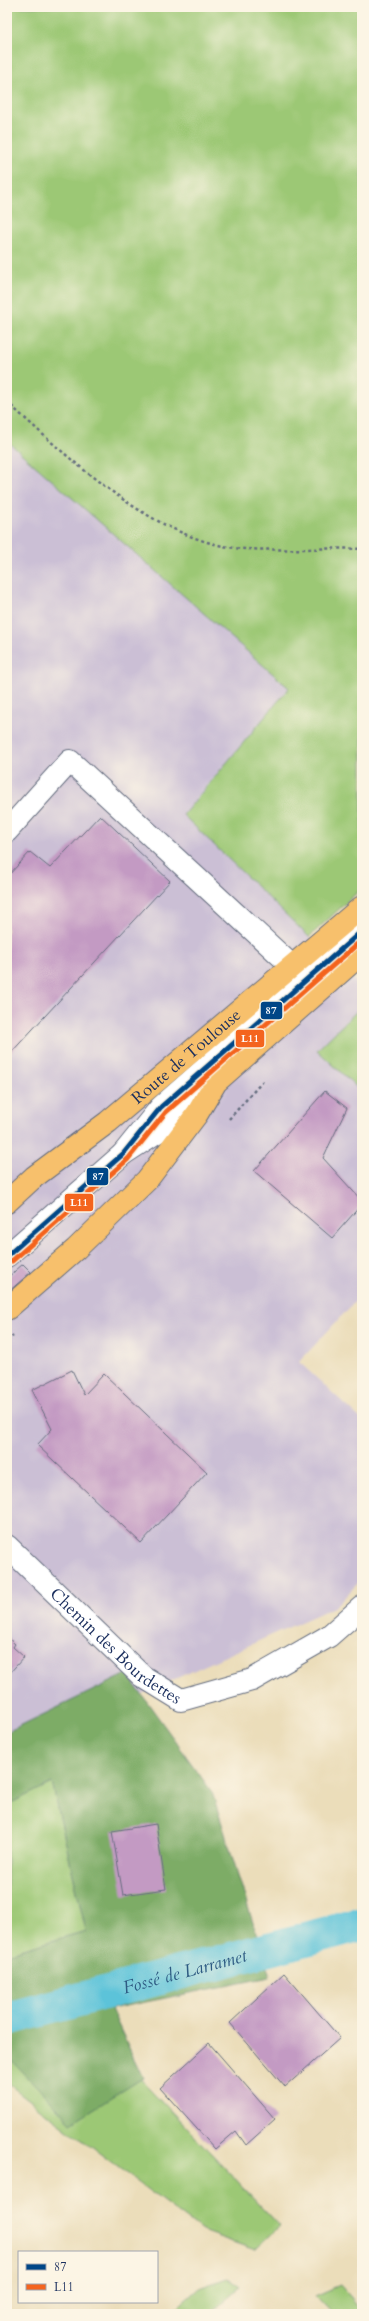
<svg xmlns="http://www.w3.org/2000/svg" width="369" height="2321" viewBox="0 0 369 2321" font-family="Cardo,serif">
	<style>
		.industrial { fill: #cbbfd5 }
		.green { fill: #9cc875; stroke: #5c7c6a }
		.forest { fill: #7dac66; stroke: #4c6e62 }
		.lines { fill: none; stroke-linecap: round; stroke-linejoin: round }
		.canal { stroke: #5cc3d9; stroke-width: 34 }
		.building { fill: #c39ac3 }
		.minor-casing { stroke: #646c7e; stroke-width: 24 }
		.major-casing { stroke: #646c7e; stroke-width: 24 }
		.path { stroke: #646c7e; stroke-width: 2.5; stroke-dasharray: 3 3; stroke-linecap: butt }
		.minor { stroke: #fff; stroke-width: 22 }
		.major { stroke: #f7c06c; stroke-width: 22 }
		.bus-1-casing { stroke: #fcf5e5; stroke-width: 8 }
		.bus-2-casing { stroke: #fcf5e5; stroke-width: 8 }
		.bus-1 { stroke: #004687; stroke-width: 5 }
		.bus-2 { stroke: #f4641e; stroke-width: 5 }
		.labels { text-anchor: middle; stroke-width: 3; stroke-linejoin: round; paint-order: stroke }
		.street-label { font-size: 17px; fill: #1b2f5e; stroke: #fcf5e5 }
		.water-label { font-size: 18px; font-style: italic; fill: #2e5b83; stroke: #fcf5e5 }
		.line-badge { stroke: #fcf5e5; stroke-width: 1.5 }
		.badge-label { font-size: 11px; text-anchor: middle; font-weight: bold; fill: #fff }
	</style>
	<rect width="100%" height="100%" fill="#fcf5e5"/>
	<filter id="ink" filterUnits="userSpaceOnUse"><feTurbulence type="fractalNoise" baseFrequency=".025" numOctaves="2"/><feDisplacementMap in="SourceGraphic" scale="8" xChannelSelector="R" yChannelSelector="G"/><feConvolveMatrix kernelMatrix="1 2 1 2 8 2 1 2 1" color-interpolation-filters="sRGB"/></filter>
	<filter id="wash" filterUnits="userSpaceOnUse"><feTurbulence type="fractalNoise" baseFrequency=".012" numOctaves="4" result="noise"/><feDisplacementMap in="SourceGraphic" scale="16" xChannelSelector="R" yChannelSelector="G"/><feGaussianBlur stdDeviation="0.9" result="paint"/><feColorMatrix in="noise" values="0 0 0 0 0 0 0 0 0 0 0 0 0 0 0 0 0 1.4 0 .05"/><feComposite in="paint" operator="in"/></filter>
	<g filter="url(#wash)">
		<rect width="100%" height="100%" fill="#ebddba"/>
		<path class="industrial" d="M7 441 289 688 183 815 362 988V1006L317 1050 362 1092V1294L299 1362 362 1420V1579L336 1606 7 1755Z"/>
		<path class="green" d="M7 7H362V888L309 937 183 815 289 688 7 441Z
			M362 1006V1092L317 1050Z
			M52 1782 86 1931 7 1954V1805Z
			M78 2013 280 2226 255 2250 202 2231 7 2083V2032Z
			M227 2278 240 2287 210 2314H170L199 2288Z
			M340 2285 362 2310V2314H332L315 2296Z"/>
		<path class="forest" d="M127 1674 212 1792 270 1977 111 2009 143 2078 71 2123 7 2055V1954L86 1931 52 1783 7 1805V1732Z"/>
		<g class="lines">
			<path class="canal" id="s1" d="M7 2019 362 1924"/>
		</g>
		<g id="blocks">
			<path class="building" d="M100 815 170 881 7 1057V877L30 852 50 868Z
				M325 1091 347 1108 323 1158 362 1201V1204L332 1238 254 1171Z
				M23 1264 31 1272 8 1292 7 1278Z
				M72 1370 84 1395 104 1374 207 1472 141 1543 37 1445 52 1429 32 1390Z
				M7 1637 15 1644 13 1647 24 1657 7 1676Z
				M156 1824 166 1889 123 1895 112 1831Z
				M284 1973 340 2038 285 2087 230 2023Z
				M209 2043 275 2119 246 2145 236 2131 215 2149 160 2088Z"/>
		</g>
	</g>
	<g filter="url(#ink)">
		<use href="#blocks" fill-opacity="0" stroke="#646c7e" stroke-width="1"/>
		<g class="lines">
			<defs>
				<g id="minor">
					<path d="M7 831 70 761 292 966"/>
					<path d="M123 1154 161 1107 362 931"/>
					<path d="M7 1256 123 1154 169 1124 210 1087"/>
					<path id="s2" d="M7 1546 142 1676 181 1700 252 1680 329 1636 362 1607"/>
				</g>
				<g id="major">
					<path id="s3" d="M7 1202 34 1177 108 1122 362 907"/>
					<path d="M7 1309 76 1249 147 1180 197 1114 216 1082 362 953"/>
				</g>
			</defs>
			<use href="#minor" class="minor-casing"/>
			<use href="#major" class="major-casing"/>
			<path class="path" d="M7 402C70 459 157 544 246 549 285 551 324 547 362 549
				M229 1119 263 1081
				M7 1341 13 1336"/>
			<use href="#minor" class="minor"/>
			<use href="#major" class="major"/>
			<defs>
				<path id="bus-1" d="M7 1256 123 1154 161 1107 362 931"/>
				<path id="bus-2" d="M12 1261 128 1159 166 1112 362 940"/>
			</defs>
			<use href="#bus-1" class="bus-1-casing"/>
			<use href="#bus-2" class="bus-2-casing"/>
			<use href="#bus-1" class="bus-1"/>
			<use href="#bus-2" class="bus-2"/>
		</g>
	</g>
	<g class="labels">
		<g class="street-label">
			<text dy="6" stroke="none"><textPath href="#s3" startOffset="231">Route de Toulouse</textPath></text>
			<text dy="6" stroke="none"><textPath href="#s2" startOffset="148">Chemin des Bourdettes</textPath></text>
		</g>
		<g class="water-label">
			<text dy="6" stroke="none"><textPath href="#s1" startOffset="184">Fossé de Larramet</textPath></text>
		</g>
	</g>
	<g class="line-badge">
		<rect x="260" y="1001" width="23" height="19" rx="4" fill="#004687"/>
		<rect x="235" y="1029" width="30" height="19" rx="4" fill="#f4641e"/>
		<rect x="86" y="1167" width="23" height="19" rx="4" fill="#004687"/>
		<rect x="64" y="1193" width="30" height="19" rx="4" fill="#f4641e"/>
	</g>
	<g class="badge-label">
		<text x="271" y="1014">87</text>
		<text x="250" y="1042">L11</text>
		<text x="98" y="1180">87</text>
		<text x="79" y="1206">L11</text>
	</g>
	<rect width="369" height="2321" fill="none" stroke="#fcf5e5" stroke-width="24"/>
	<rect x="18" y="2251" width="140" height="52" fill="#fcf5e5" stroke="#a2a6af"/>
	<rect x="26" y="2264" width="20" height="6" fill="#004687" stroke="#a2a6af"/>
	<text x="54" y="2271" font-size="12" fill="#1b2f5e">87</text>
	<rect x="26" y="2284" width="20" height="6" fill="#f4641e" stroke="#a2a6af"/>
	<text x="54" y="2291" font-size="12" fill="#1b2f5e">L11</text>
</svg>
